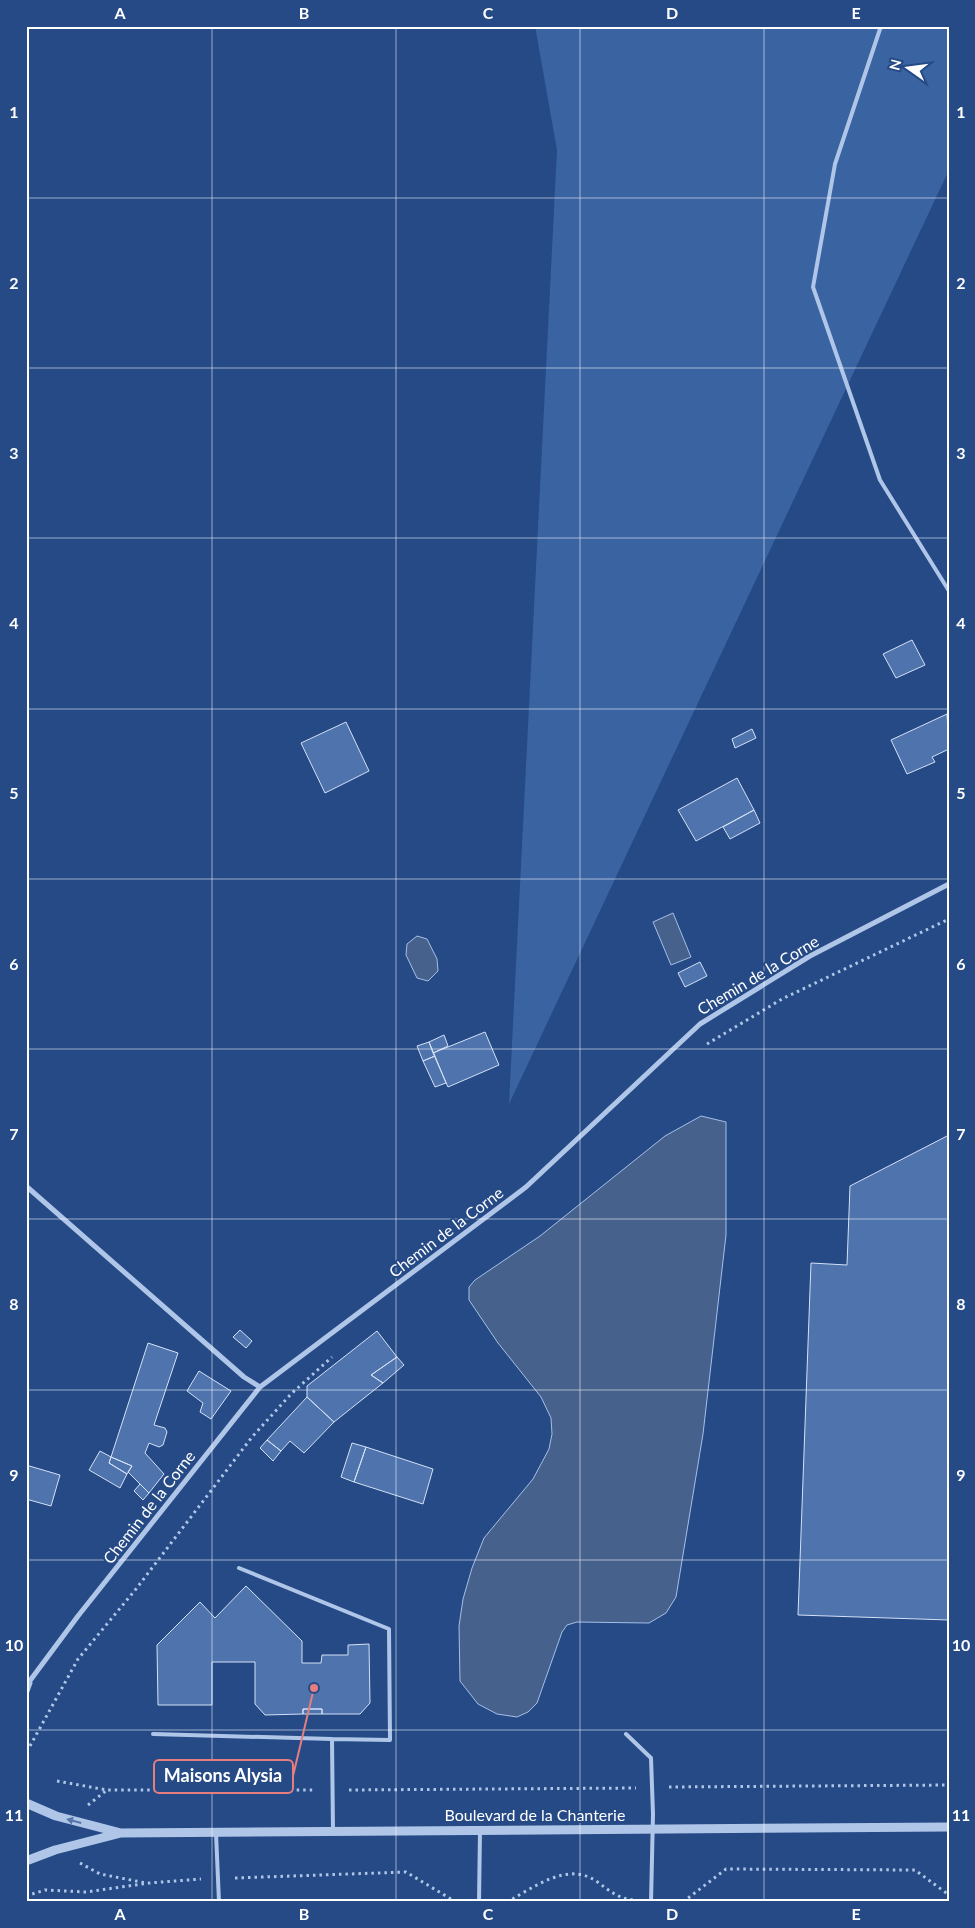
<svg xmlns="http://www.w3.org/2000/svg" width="975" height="1928" viewBox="0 0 975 1928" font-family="Lato,sans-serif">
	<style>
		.green { fill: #3a63a2 }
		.water { fill: #47618d; stroke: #a4c0e9 }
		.building { fill: #4e73ad; stroke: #d4e1f6 }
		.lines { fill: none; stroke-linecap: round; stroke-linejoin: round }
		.path { stroke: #b0c6e8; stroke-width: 3; stroke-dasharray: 2.5 4; stroke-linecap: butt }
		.service { stroke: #b0c6e8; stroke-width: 4 }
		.minor { stroke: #b0c6e8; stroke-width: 5 }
		.tertiary { stroke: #b0c6e8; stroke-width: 9 }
		.oneway { fill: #5675a8 }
		.grid { fill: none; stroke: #fff; stroke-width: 1; stroke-opacity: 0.55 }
		.labels { text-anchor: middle; stroke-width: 4; stroke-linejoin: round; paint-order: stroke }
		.street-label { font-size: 16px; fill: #fff; stroke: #254a86 }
		.leader { fill: none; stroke: #e67e7e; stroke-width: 2 }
		.callout-dot { fill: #e67e7e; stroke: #254a86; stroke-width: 2 }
		.callout { fill: #254a86; stroke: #e67e7e; stroke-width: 2 }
		.callout-label { font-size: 18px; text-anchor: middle; font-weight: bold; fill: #fff }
		.neatline { fill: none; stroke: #fff; stroke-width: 2 }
		.grid-label { font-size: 16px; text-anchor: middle; font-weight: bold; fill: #fff }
	</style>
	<rect width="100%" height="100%" fill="#254a86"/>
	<path class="green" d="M535 26H949V170L509 1104 557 150Z"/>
	<path class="water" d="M673 913 691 957 671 965 653 922Z
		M417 936 427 939 437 959 438 971 428 981 417 978 406 955 407 944Z
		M701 1116 726 1122V1235L703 1434 676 1597 666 1613 649 1623 577 1622 567 1625 562 1632 537 1703 528 1712 517 1717 497 1714 478 1704 460 1681 459 1626 463 1599 472 1568 484 1538 533 1479 549 1449 552 1434 551 1418 541 1397 498 1343 469 1300V1287L475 1280 540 1236 665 1136Z"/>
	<path class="building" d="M912 640 925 665 896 678 883 654Z
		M947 714 949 749 932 757 935 762 907 774 891 740Z
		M346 722 369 771 325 793 301 743Z
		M752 729 756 738 735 748 732 739Z
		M737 778 754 810 696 841 678 810Z
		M754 810 760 823 730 839 723 827Z
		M700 962 707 976 685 987 678 973Z
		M485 1032 499 1065 448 1087 433 1053Z
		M444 1035 448 1046 433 1053 429 1042Z
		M429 1042 435 1056 423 1061 417 1046Z
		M435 1056 446 1083 435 1087 423 1061Z
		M949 1135V1620L798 1615 811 1263 847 1265 850 1186Z
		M240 1330 252 1341 246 1348 233 1337Z
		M377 1331 397 1357 371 1375 383 1383 334 1422 307 1397V1386Z
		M148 1343 178 1353 154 1425 165 1428 167 1432 163 1445 159 1447 149 1443 145 1453 164 1474 149 1493 128 1472 132 1466 111 1457Z
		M397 1357 404 1365 383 1383 371 1375Z
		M199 1371 231 1391 211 1419 200 1412 203 1403 187 1391Z
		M307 1397 334 1422 304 1453 290 1441 281 1451 267 1440Z
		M267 1440 281 1451 273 1461 260 1448Z
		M352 1443 366 1447 354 1482 341 1477Z
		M366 1447 433 1469 423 1504 354 1482Z
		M100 1451 111 1457 109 1463 127 1474 120 1488 89 1470Z
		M111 1457 132 1466 127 1474 109 1463Z
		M26 1465 60 1475 51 1506 26 1499Z
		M140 1484 149 1493 143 1500 134 1491Z
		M246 1586 302 1641V1663H321L322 1655H348V1645L369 1644 370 1703 360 1714H322V1709H303V1714L265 1715 255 1704V1662H212V1705H158L157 1645 200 1602 215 1618Z
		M303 1709H322V1714H303Z"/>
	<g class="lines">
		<path class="path" d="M707 1044 782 999 949 919
			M30 1746 78 1659 136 1589 252 1437 291 1394 332 1357
			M57 1781 107 1790H316
			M669 1787 949 1785
			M349 1790 636 1788
			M88 1805 107 1790
			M80 1863 100 1874 146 1883
			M235 1878 406 1872 456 1902
			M26 1896 45 1890 86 1892 149 1883 201 1879
			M507 1902C533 1888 567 1861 596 1881 609 1890 618 1899 634 1900
			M683 1902 726 1869 915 1870 949 1895"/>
		<path class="service" d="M881 26 835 164 813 287 880 480 949 591
			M239 1568 389 1629 390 1740 332 1739 333 1832
			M153 1734 332 1739
			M626 1734 651 1758 653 1814 651 1902
			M216 1833 219 1902
			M479 1902 480 1831"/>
		<path class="minor" d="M26 1186 244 1377 260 1387
			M26 1686 78 1616 260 1387 526 1187 700 1024 810 956 949 884
			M26 1694 30 1683"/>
		<path class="tertiary" d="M26 1803 56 1816 121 1833
			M26 1861 55 1850 121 1833 949 1827"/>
	</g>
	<defs><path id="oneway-solid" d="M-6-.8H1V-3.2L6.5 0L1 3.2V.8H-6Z" transform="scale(1.25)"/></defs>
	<use class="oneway" href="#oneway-solid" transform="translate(74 1821) rotate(-165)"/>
	<path class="grid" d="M212 26V1902M396 26V1902M580 26V1902M764 26V1902M26 198H949M26 368H949M26 538H949M26 709H949M26 879H949M26 1049H949M26 1219H949M26 1390H949M26 1560H949M26 1730H949"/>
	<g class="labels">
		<g class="street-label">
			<text transform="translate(758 975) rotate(-31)" y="6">Chemin de la Corne</text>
			<text transform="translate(446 1232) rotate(-37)" y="6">Chemin de la Corne</text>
			<text transform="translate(149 1507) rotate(-52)" y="6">Chemin de la Corne</text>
			<text x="535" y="1821">Boulevard de la Chanterie</text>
		</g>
	</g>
	<path class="leader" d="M314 1688L293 1776"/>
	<circle class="callout-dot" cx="314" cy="1688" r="5"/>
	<rect class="callout" x="154" y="1760" width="139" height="33" rx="5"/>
	<g class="callout-label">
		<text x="223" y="1782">Maisons Alysia</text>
	</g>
	<rect width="975" height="1928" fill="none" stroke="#254a86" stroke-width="55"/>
	<g transform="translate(908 68) rotate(284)" stroke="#254a86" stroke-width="4" paint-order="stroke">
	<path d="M0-4L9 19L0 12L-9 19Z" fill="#ffffff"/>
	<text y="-8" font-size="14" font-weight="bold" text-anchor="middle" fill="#ffffff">N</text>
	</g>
	<rect x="28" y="28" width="920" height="1872" class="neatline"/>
	<g class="grid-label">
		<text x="120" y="19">A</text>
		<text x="304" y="19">B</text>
		<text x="488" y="19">C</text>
		<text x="672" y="19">D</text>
		<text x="856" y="19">E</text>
		<text x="14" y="118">1</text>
		<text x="961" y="118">1</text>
		<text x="14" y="289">2</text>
		<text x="961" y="289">2</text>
		<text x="14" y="459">3</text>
		<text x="961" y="459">3</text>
		<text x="14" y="629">4</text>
		<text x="961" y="629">4</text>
		<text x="14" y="799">5</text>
		<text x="961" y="799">5</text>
		<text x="14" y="970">6</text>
		<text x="961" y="970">6</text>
		<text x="14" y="1140">7</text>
		<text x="961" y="1140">7</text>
		<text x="14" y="1310">8</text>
		<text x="961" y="1310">8</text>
		<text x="14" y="1481">9</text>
		<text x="961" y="1481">9</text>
		<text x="14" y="1651">10</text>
		<text x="961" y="1651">10</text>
		<text x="14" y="1821">11</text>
		<text x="961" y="1821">11</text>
		<text x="120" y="1920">A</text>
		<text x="304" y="1920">B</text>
		<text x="488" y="1920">C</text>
		<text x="672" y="1920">D</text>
		<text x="856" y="1920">E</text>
	</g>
</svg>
